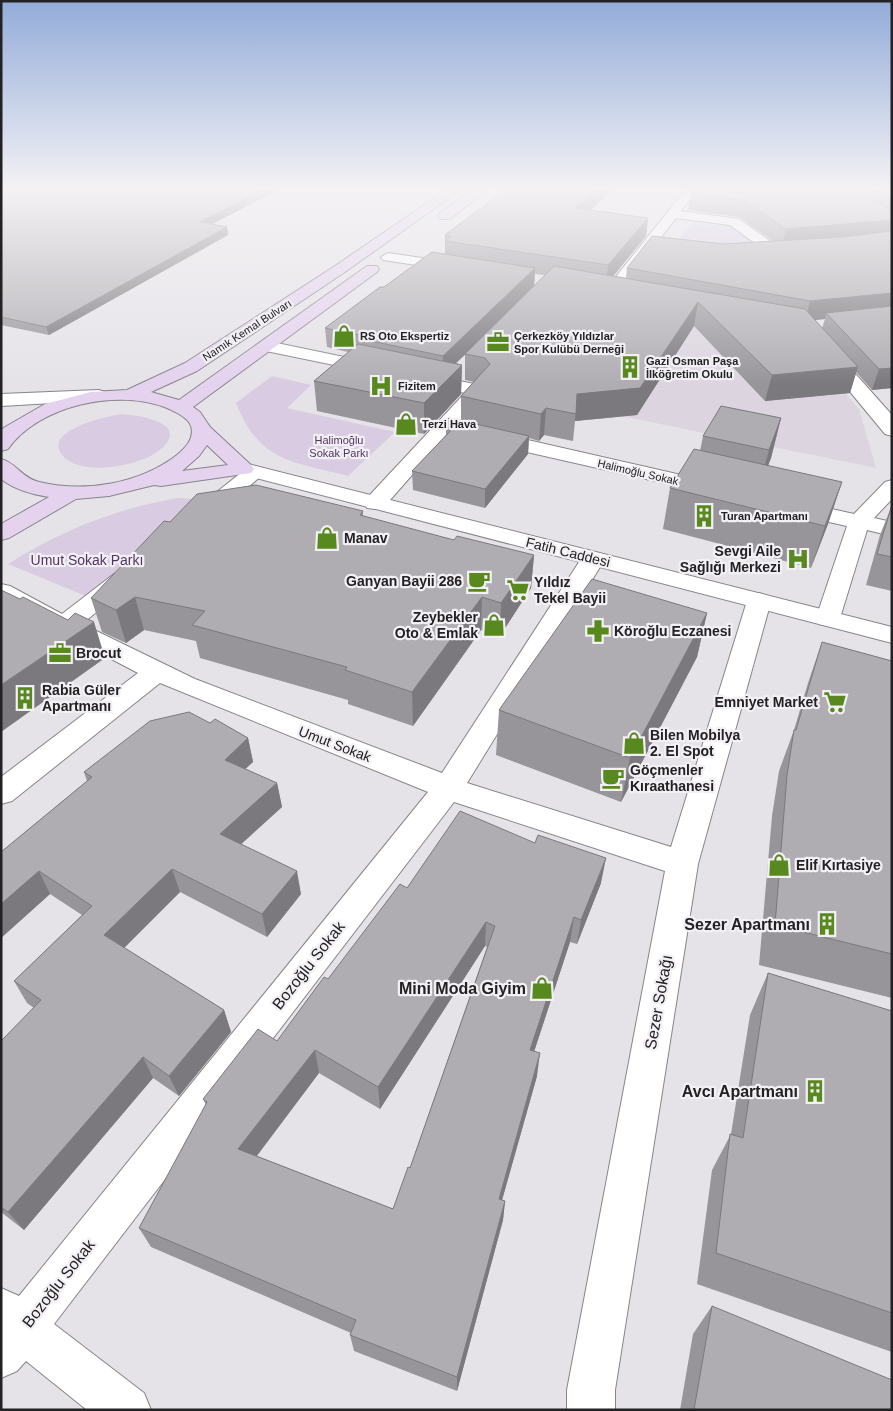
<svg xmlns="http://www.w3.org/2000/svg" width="893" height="1411" viewBox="0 0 893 1411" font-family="Arial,sans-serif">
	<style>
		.built { fill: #dcd5e0 }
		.green { fill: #d9cce2 }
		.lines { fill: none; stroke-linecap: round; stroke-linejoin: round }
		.minor-casing { stroke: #878589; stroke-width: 2 }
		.tertiary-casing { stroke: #878589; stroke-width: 2 }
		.secondary-casing { stroke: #878589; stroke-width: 2 }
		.minor { fill: #fff; fill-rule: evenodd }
		.tertiary { fill: #fff; fill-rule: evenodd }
		.secondary { fill: #e4d2ef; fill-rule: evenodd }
		.wall { fill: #979599; fill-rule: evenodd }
		.shaded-wall { fill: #7b797d }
		.building { fill: #b0adb2; stroke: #7b797d; fill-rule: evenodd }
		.labels { text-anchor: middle; stroke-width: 4.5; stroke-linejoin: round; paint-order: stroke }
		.far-street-label { font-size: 11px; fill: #222123; stroke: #f3f0f5 }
		.far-poi-label { font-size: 11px; font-weight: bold; fill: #222123; stroke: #f3f0f5; text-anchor: start }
		.far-park-label { font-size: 11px; fill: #513462; stroke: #f3f0f5 }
		.poi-label { font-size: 14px; font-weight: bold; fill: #222123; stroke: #f3f0f5; text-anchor: start }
		.street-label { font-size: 14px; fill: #222123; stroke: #f3f0f5 }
		.park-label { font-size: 14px; fill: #513462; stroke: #f3f0f5 }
		.near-poi-label { font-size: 16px; font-weight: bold; fill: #222123; stroke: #f3f0f5; text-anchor: end }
		.near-street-label { font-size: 16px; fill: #222123; stroke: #f3f0f5 }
	</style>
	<rect width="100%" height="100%" fill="#e6e3e8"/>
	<path class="built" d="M615 296 790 329 859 409 876 468 528 397Z"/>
	<path class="green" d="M692 223 730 226 765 252 673 247Z
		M272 376 311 385 287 408 395 432 348 476C293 462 259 462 236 403Z
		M121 414C137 415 190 422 162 448 144 466 80 478 62 455 42 430 108 416 121 414Z
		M178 498 215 500 93 599 8 564C60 531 117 508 178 498Z"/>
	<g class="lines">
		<defs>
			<path id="minor" d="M687 188H699L681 211 739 219 784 251 786 254 784 257H774L730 225 676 218 616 295H606L603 292 606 289Z
				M388 253 456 263 463 267 456 271 383 260 381 257Z
				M267 341 373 363 379 364 382 368 379 372 373 373 261 350 259 346 261 342Z
				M829 350 835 351 892 415V436L885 434 823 359 820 355 823 351Z
				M425 374 484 386 487 390 457 424 712 482 719 484 723 488 719 492 712 494 448 434 383 508 375 509 367 508 364 503 367 498 465 393 419 383 416 379 419 375Z
				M99 390 105 392 108 396 105 400 1 406V394Z
				M254 466 261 468 264 472 261 476 214 517 206 519 198 517 195 512 198 507 247 468Z
				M892 480V499L874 518 892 522V536L867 530 840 618 837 624 828 626 819 624 816 618 847 526 788 513 785 508 788 503 796 501 854 514 885 482Z
				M593 552 601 554 605 559 467 783 671 847 747 601 750 596 759 593 768 596 771 601 698 864 615 1390V1410H567V1390L665 871 454 802 54 1324 144 1393 151 1410H87L26 1361 17 1371 1 1378V1288L19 1296 428 792 160 683 12 801 1 804V777L138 673 1 601V584L10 586 62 614 114 574 122 572 130 574 134 579 130 584 82 624 195 679 442 773 581 559 585 554Z"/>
			<path id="tertiary" d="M244 463 892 627V643L237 473 234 469 237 465Z"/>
			<path id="secondary" d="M449 188H463L345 272 197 371 151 392 179 400 367 266H377L379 269 377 272 193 407 200 412 210 427 251 465 254 469 251 473 161 486 154 485 109 496 76 499 9 538 1 540V524L49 497C32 494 15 490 1 479V459C15 462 22 478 39 482 85 493 139 484 177 455 185 448 195 439 191 426 188 417 175 412 167 408 118 388 39 405 8 449L1 451V430L5 427 45 404 91 392 127 390 185 363 335 266ZM207 445 228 465 182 471 199 456Z
				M476 188H489L450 219H440L438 216 440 213Z"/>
		</defs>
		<use href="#minor" class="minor-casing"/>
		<use href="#tertiary" class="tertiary-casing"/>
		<use href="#secondary" class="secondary-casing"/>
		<use href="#minor" class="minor"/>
		<use href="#tertiary" class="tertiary"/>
		<use href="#secondary" class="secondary"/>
	</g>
	<path class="wall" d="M1 188H281L211 224 227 227 228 235 49 335 1 325Z
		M695 188H892V388L872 390 856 372 850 393 765 401 694 326 637 415 575 421 573 441 544 435 539 441 529 438 528 454 485 508 413 490 412 471 446 435V421H461V396L474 382 465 380V355L456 363 462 365 461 394 424 434 317 411 314 381 348 352 327 347 325 328 445 254V235L591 210 648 218 646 236 613 276 626 278 627 268 723 244 773 241 739 217 688 210 691 193ZM535 274 545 275 534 286ZM825 319 822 328 815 320Z
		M781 418 771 458 768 466 842 482 828 524 811 568 663 529 670 488 700 451 703 436Z
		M892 505V591L866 585 880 535Z
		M363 511V516L454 540 534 555 531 588 500 636 481 630 413 726 348 704V700L200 658 196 641 144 630 126 643 102 632 91 598 170 522Z
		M707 613 697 657 621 802 496 755 499 710Z
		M822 642 892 661V998L759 965 772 816 779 771 794 730 808 683Z
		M210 723 248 738 253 762 245 769 277 783 282 807 240 844 301 894 267 937 180 892 124 948 224 1010 231 1032 179 1096 153 1078 24 1230 1 1212V1041L34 1008 27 1003 14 981 82 915 50 894 1 938V852L87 781 84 772Z
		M601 883 577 944 570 942 534 1052 537 1076 502 1200 505 1201 503 1220 457 1391 354 1351 350 1335 351 1333 151 1247 139 1228 206 1105 203 1099 277 1041 328 979 407 888ZM485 946 487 947 410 1168 393 1209 257 1156 319 1073 380 1109Z
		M768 973 892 1011V1352L697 1284 712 1170 731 1134 750 1015Z
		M712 1306 892 1410H680L693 1334Z"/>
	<path class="shaded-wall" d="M266 188H281L201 230 200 222Z
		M597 188H614L573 226 575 208Z
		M648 218 646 236 606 285 608 265Z
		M892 220V238L782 247 786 229Z
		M227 227 228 235 49 335 46 327Z
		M535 268 534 286 443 376V356Z
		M892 293V313H826L825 319 805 321 810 301Z
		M698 302 694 326 637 415 575 421 577 394Z
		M462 365 461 394 424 434V403Z
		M858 367 850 393 765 401 772 375Z
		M892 368V388L872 390 879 369Z
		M546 408 544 435 539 441 541 414Z
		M781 418 771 458 758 490 769 450Z
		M529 436 528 454 485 508V489Z
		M842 482 828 524 811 568 825 526Z
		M534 555 531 588 500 636 501 603Z
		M135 597 144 630 126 643 116 610Z
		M482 597 481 630 413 726 412 692Z
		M707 613 697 657 621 802 630 758Z
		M94 622 105 658 1 732V685Z
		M248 738 253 762 230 783 225 760Z
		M277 783 282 807 226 858 220 834Z
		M606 858 601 883 577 944 581 920Z
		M172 869 180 892 114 958 104 935Z
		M39 871 50 894 1 938V904Z
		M297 871 301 894 267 937 262 914Z
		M574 917 570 942 527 1073 530 1050Z
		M486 922 485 946 380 1109 378 1087Z
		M224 1010 231 1032 179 1096 169 1076Z
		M315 1050 319 1073 246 1170 238 1149Z
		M540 1053 537 1076 497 1218 499 1199Z
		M143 1057 153 1078 24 1230 8 1212Z
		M505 1201 503 1220 457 1391V1377Z"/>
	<path class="building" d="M1 188H266L200 222 227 227 46 327 1 317Z
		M508 188H597L575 208 648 218 608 265 445 241 451 236 445 235Z
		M695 188H849L892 210V220L786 229 743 200 691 193Z
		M870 188H892V199Z
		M892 231V293L810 301 627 268 652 236 723 244 843 237Z
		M432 252 535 268 443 356 371 341 375 338 325 328 380 287H384Z
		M554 266 805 309 858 367 772 375 698 302 640 388 577 394 576 414 546 408 541 414 461 396 490 364 485 358 465 354Z
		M892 306V368L879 369 826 313Z
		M358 344 462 365 424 403 314 381Z
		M721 406 781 418 769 450 703 436Z
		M449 418 529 436 485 489 412 471 458 423 446 421Z
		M694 449 842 482 825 526 670 488Z
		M256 485 363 511 360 515 454 540 457 536 534 555 501 603 482 597 412 692 345 670 347 667 192 625 205 611 135 597 116 610 91 598 164 521 170 522 197 494Z
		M892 505V557L877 554Z
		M592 579 707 613 630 758 499 710Z
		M1 590 20 599 23 597 68 620 75 613 94 622 1 685Z
		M822 642 892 661V954L775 925 787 775 794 730H796Z
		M189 712 210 723 215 719 248 738 225 760 277 783 220 834 297 871 262 914 172 869 104 935 224 1010 169 1076 143 1057 8 1212 1 1207V1041L41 1000 14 981 92 906 39 871 1 904V852L92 777 84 772 150 721Z
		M460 811 535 843 538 835 606 858 581 920 574 917 530 1050 540 1053 499 1199 505 1201 457 1377 350 1335 356 1320 139 1228 207 1102 203 1099 258 1029 277 1041 324 977 328 979 400 884 407 888ZM486 922 495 926 410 1168 408 1167 393 1209 238 1149 315 1050 378 1087Z
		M768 973 892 1011V1313L716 1253 730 1134 743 1138Z
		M712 1306 892 1380V1410H694Z"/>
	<linearGradient id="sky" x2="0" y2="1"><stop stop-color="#93acd9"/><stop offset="0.49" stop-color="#f4f2f5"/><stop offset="1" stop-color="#f4f2f5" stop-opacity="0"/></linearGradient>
	<rect width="893" height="385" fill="url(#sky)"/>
	<defs>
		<symbol id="shop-bare" viewBox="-9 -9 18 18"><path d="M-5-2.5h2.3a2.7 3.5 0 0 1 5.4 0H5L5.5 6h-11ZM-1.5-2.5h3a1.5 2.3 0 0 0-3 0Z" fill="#58891e" stroke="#f3f0f5" stroke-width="2.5" paint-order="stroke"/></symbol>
		<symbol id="office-bare" viewBox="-9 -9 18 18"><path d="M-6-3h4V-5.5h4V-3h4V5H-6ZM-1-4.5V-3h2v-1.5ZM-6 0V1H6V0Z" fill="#58891e" stroke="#f3f0f5" stroke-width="2.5" paint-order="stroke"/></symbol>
		<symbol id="building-bare" viewBox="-9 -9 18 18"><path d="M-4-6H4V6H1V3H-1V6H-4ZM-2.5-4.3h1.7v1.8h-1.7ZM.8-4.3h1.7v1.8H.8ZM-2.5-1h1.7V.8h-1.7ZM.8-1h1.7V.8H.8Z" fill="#58891e" stroke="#f3f0f5" stroke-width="2.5" paint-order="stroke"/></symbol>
		<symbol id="hospital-bare" viewBox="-9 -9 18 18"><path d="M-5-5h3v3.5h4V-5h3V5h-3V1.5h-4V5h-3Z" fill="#58891e" stroke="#f3f0f5" stroke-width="2.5" paint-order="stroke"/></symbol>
		<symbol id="cafe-bare" viewBox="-9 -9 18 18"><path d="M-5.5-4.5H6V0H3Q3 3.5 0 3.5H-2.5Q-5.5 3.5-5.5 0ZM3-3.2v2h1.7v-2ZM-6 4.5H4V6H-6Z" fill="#58891e" stroke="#f3f0f5" stroke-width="2.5" paint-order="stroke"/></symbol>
		<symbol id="supermarket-bare" viewBox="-9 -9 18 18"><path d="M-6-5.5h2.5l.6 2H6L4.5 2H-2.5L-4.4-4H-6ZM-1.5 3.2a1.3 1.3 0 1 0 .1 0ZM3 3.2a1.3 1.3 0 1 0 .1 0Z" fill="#58891e" stroke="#f3f0f5" stroke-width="2.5" paint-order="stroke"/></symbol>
		<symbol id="pharmacy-bare" viewBox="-9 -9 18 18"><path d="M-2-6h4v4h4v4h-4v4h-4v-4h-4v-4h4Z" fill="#58891e" stroke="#f3f0f5" stroke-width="2.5" paint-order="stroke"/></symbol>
	</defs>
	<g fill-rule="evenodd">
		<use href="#shop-bare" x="328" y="320" width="32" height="32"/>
		<use href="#office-bare" x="482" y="326" width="32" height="32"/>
		<use href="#building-bare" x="614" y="351" width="32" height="32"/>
		<use href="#hospital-bare" x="365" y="370" width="32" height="32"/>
		<use href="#shop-bare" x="390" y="408" width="32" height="32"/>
		<use href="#building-bare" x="688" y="500" width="32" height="32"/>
		<use href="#shop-bare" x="311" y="522" width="32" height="32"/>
		<use href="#hospital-bare" x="782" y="543" width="32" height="32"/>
		<use href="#cafe-bare" x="463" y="565" width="32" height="32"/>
		<use href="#supermarket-bare" x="502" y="574" width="32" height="32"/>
		<use href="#shop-bare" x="478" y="609" width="32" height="32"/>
		<use href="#pharmacy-bare" x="582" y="615" width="32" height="32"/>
		<use href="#office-bare" x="44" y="637" width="32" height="32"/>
		<use href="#building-bare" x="9" y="682" width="32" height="32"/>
		<use href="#supermarket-bare" x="819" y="686" width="32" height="32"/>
		<use href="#shop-bare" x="618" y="727" width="32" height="32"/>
		<use href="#cafe-bare" x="597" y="762" width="32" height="32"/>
		<use href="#shop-bare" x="763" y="849" width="32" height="32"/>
		<use href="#building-bare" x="811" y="908" width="32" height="32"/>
		<use href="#shop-bare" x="526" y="972" width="32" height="32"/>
		<use href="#building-bare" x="799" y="1075" width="32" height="32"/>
	</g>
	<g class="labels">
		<g class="far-street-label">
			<text transform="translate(247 330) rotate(-33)" y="4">Namık Kemal Bulvarı</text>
			<text transform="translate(638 472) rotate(13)" y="4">Halimoğlu Sokak</text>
		</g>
		<g class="far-poi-label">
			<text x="360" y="340">RS Oto Ekspertiz</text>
			<text x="514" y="340">Çerkezköy Yıldızlar<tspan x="514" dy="13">Spor Kulübü Derneği</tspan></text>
			<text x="646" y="365">Gazi Osman Paşa<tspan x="646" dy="13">İlköğretim Okulu</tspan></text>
			<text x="398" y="390">Fizitem</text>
			<text x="422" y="428">Terzi Hava</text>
			<text x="721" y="520">Turan Apartmanı</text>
		</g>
		<g class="far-park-label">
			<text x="339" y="444">Halimoğlu<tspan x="339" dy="13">Sokak Parkı</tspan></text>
		</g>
		<g class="poi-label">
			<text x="344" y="543">Manav</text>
			<text x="781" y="556" text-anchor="end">Sevgi Aile<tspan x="781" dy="16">Sağlığı Merkezi</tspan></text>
			<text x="462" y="586" text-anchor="end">Ganyan Bayii 286</text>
			<text x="534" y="587">Yıldız<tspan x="534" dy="16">Tekel Bayii</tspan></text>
			<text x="478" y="622" text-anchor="end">Zeybekler<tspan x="478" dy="16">Oto &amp; Emlak</tspan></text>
			<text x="614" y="636">Köroğlu Eczanesi</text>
			<text x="76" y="658">Brocut</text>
			<text x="42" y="695">Rabia Güler<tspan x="42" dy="16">Apartmanı</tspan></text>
			<text x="818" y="707" text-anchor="end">Emniyet Market</text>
			<text x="650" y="740">Bilen Mobilya<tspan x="650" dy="16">2. El Spot</tspan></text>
			<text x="630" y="775">Göçmenler<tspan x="630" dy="16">Kıraathanesi</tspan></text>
			<text x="796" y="870">Elif Kırtasiye</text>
		</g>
		<g class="street-label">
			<text transform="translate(568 552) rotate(14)" y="5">Fatih Caddesi</text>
			<text transform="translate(335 744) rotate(21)" y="5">Umut Sokak</text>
		</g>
		<g class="park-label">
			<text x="87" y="565">Umut Sokak Parkı</text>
		</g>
		<g class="near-poi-label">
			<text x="810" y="930">Sezer Apartmanı</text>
			<text x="526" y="994">Mini Moda Giyim</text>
			<text x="798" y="1097">Avcı Apartmanı</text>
		</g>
		<g class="near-street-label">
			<text transform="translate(308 965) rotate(-52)" y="6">Bozoğlu Sokak</text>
			<text transform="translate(658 1002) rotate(-80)" y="6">Sezer Sokağı</text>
			<text transform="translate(58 1283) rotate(-52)" y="6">Bozoğlu Sokak</text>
		</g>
	</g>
	<rect width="893" height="1411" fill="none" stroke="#222123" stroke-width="5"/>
</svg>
